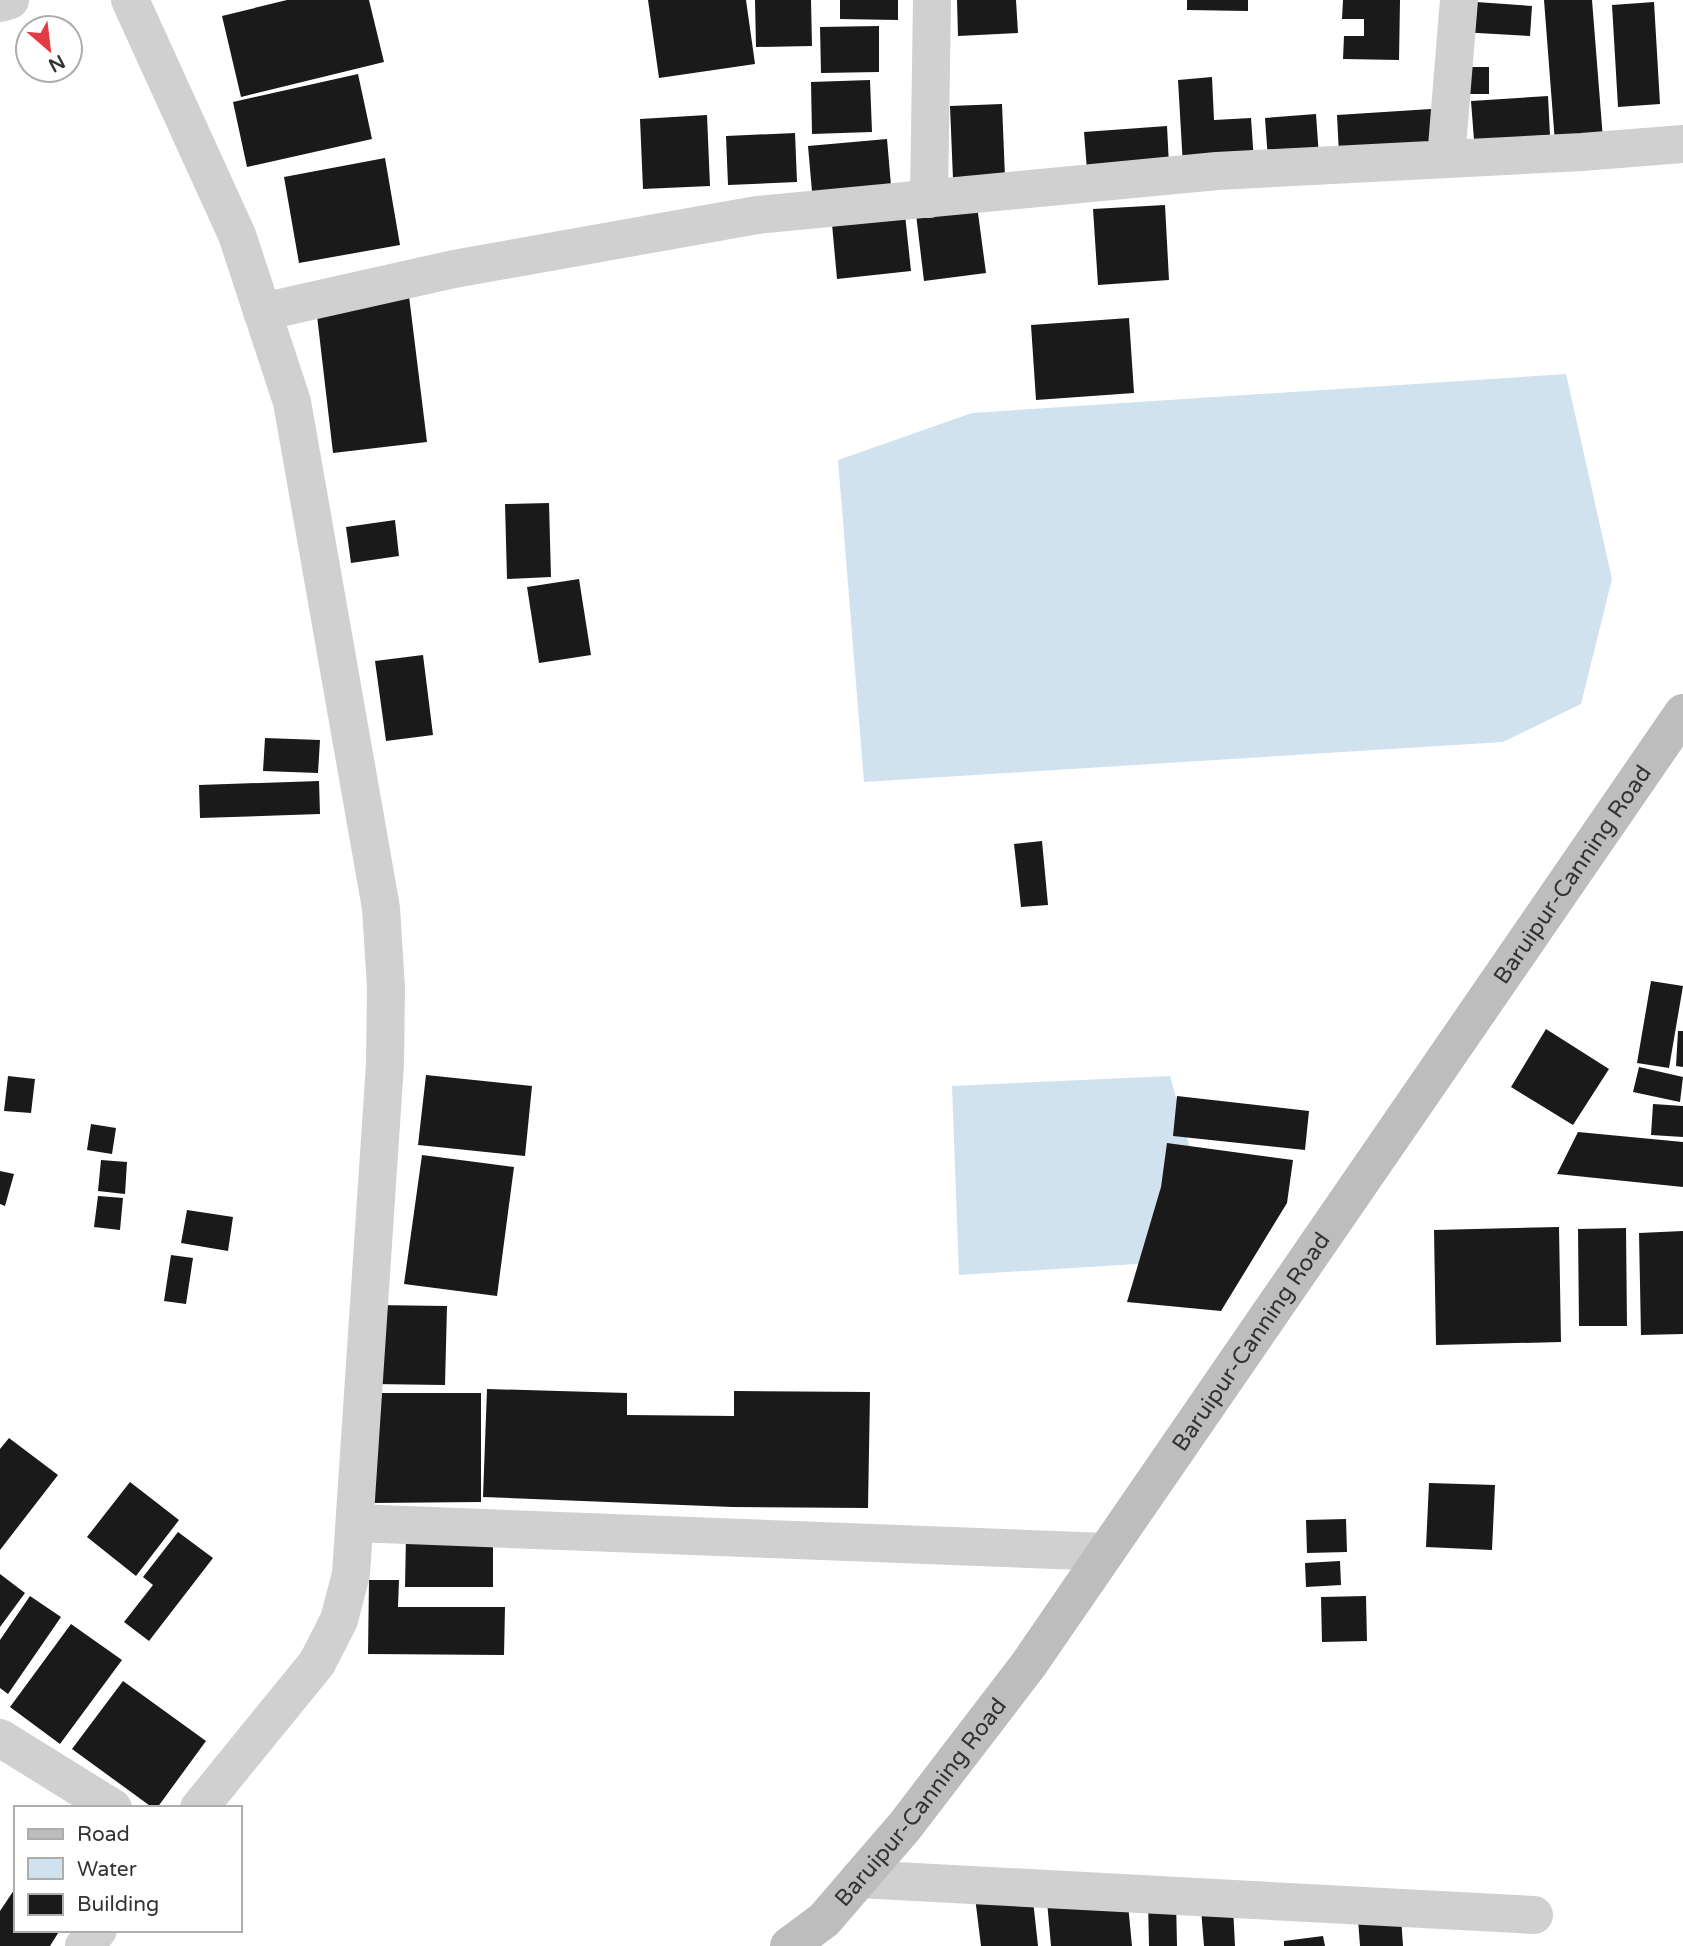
<svg xmlns="http://www.w3.org/2000/svg" width="1683" height="1946" viewBox="0 0 1683 1946" font-family="'Varela Round',sans-serif">
	<style>
		.water { fill: #cfe2ee }
		.building { fill: #1a1a1a }
		.lines { fill: none; stroke-linecap: round; stroke-linejoin: round }
		.street { stroke: #d0d0d0; stroke-width: 38 }
		.secondary { stroke: #bdbdbd; stroke-width: 38 }
		.labels { text-anchor: middle; stroke-width: 7; stroke-linejoin: round; paint-order: stroke }
		.street-label { font-size: 23px; fill: #333; stroke: #fff }
	</style>
	<rect width="100%" height="100%" fill="#fff"/>
	<path class="water" d="M1566 374 1612 579 1581 704 1503 742 864 782 838 460 972 413Z
		M1170 1076 1201 1188 1169 1262 959 1275 952 1086Z"/>
	<path class="building" d="M287 0H369L384 62 241 97 222 16Z
		M648 0H746L755 64 659 78Z
		M755 0H811L812 46 756 47Z
		M840 0H898V20L840 19Z
		M957 0H1016L1018 33 958 36Z
		M1187 0H1248V11L1187 10Z
		M1343 0H1400L1399 60 1343 59 1344 36H1364V19H1342Z
		M1544 0H1592L1603 139 1555 143Z
		M1462 1 1532 6 1530 36 1460 32Z
		M1654 2 1660 104 1618 107 1612 5Z
		M879 26V72L821 73 820 27Z
		M1457 67H1489V94H1457Z
		M358 74 372 139 247 167 233 102Z
		M1212 77 1214 120 1251 118 1254 162 1183 166 1178 80Z
		M870 80 872 132 812 134 811 82Z
		M1548 96 1550 135 1474 140 1471 101Z
		M1002 104 1005 177 953 179 950 106Z
		M1431 109 1433 148 1339 154 1337 115Z
		M1316 114 1319 157 1268 160 1265 118Z
		M707 115 710 186 643 189 640 119Z
		M1167 126 1169 165 1087 170 1084 132Z
		M795 133 797 182 728 185 726 136Z
		M887 139 892 197 813 203 808 146Z
		M385 158 400 245 299 263 284 177Z
		M976 198 986 273 924 281 915 206Z
		M904 205 911 271 837 279 831 213Z
		M1165 205 1169 280 1098 285 1093 209Z
		M409 296 427 442 333 453 316 307Z
		M1129 318 1134 393 1036 400 1031 325Z
		M549 503 551 577 507 579 505 504Z
		M395 520 399 556 351 563 346 527Z
		M579 579 591 655 539 663 527 587Z
		M423 655 433 735 386 741 375 661Z
		M265 738 320 740 318 773 263 771Z
		M319 781 320 814 200 818 199 785Z
		M1042 841 1048 905 1021 907 1014 844Z
		M1651 981 1683 986 1669 1068 1637 1063Z
		M1546 1029 1609 1069 1573 1125 1511 1087Z
		M1678 1031H1683V1067L1676 1066Z
		M1639 1067 1683 1077 1680 1102 1633 1092Z
		M426 1075 532 1086 525 1156 418 1145Z
		M8 1076 35 1079 31 1113 4 1111Z
		M1177 1096 1309 1111 1305 1150 1173 1136Z
		M1653 1104 1683 1106V1137L1651 1135Z
		M91 1124 116 1128 112 1154 87 1150Z
		M1578 1132 1683 1142V1187L1557 1174Z
		M1167 1143 1293 1160 1287 1203 1221 1311 1127 1302 1161 1187Z
		M422 1155 514 1167 497 1296 404 1284Z
		M101 1160 127 1162 125 1194 98 1191Z
		M0 1171 14 1174 5 1206 0 1204Z
		M98 1196 123 1198 120 1230 94 1227Z
		M187 1210 233 1217 228 1251 181 1243Z
		M1559 1227 1561 1342 1436 1345 1434 1230Z
		M1626 1228 1627 1326H1579L1578 1229Z
		M1683 1231V1334L1641 1335 1639 1233Z
		M171 1255 193 1258 186 1304 164 1301Z
		M373 1305 447 1306 445 1385 372 1384Z
		M487 1389 627 1393V1415L734 1416V1391L870 1392 868 1508 732 1507 483 1497Z
		M372 1393H481V1502L372 1503Z
		M9 1438 58 1475 0 1550V1449Z
		M130 1482 179 1520 136 1576 87 1537Z
		M1429 1483 1495 1485 1492 1550 1426 1547Z
		M1346 1519 1347 1552 1307 1553 1306 1520Z
		M178 1532 213 1558 149 1641 124 1622 153 1585 143 1577Z
		M406 1535 493 1536V1587H405Z
		M1340 1561 1341 1585 1306 1587 1305 1563Z
		M0 1574 25 1593 0 1627Z
		M369 1580H399L398 1607H505L504 1655 368 1654Z
		M30 1596 61 1617 8 1694 0 1688V1640Z
		M1366 1596 1367 1641 1322 1642 1321 1597Z
		M71 1624 122 1660 60 1744 10 1707Z
		M123 1681 206 1741 157 1808H153L72 1749Z
		M16 1887V1930H60L50 1946H0V1911Z
		M1032 1891 1038 1946H981L975 1897Z
		M1127 1894 1132 1946H1051L1047 1901Z
		M1176 1899 1177 1946H1149L1148 1900Z
		M1233 1907 1235 1946H1204L1201 1909Z
		M1401 1916 1403 1946H1360L1358 1919Z
		M1323 1936 1325 1946H1284V1941Z"/>
	<g class="lines">
		<path class="street" d="M130 0 237 235 292 402 381 908 386 988 385 1064 351 1574 339 1620 317 1663 199 1808
			M0 3 10 0
			M1446 159 1459 0
			M929 199 932 0
			M262 312 454 269 757 215 1217 171 1582 152 1683 144
			M355 1523 1106 1552
			M0 1738 113 1808
			M859 1879 1534 1915
			M84 1946 98 1930"/>
		<path class="secondary" id="s1" d="M789 1946 824 1920 905 1826 1029 1664 1683 713"/>
	</g>
	<g class="labels">
		<g class="street-label">
			<text dy="8" stroke="none"><textPath href="#s1" startOffset="1330">Baruipur-Canning Road</textPath></text>
			<text dy="8" stroke="none"><textPath href="#s1" startOffset="763">Baruipur-Canning Road</textPath></text>
			<text dy="8" stroke="none"><textPath href="#s1" startOffset="196">Baruipur-Canning Road</textPath></text>
		</g>
	</g>
	<rect x="14" y="1806" width="228" height="126" fill="#ffffff" stroke="#adadad" stroke-width="2"/>
	<rect x="28" y="1829" width="35" height="10" fill="#bdbdbd" stroke="#adadad" stroke-width="2"/>
	<text x="77" y="1841" font-size="21" fill="#333333">Road</text>
	<rect x="28" y="1858" width="35" height="21" fill="#cfe2ee" stroke="#adadad" stroke-width="2"/>
	<text x="77" y="1876" font-size="21" fill="#333333">Water</text>
	<rect x="28" y="1894" width="35" height="21" fill="#1a1a1a" stroke="#adadad" stroke-width="2"/>
	<text x="77" y="1911" font-size="21" fill="#333333">Building</text>
	<g transform="translate(49 49) rotate(152)"><circle r="33" fill="#ffffff" stroke="#adadad" stroke-width="2"/>
	<path d="M0-5L12 26L0 18L-12 26Z" fill="#e63946"/>
	<text y="-10" font-size="19" font-weight="bold" text-anchor="middle" fill="#333333">N</text>
	</g>
</svg>
